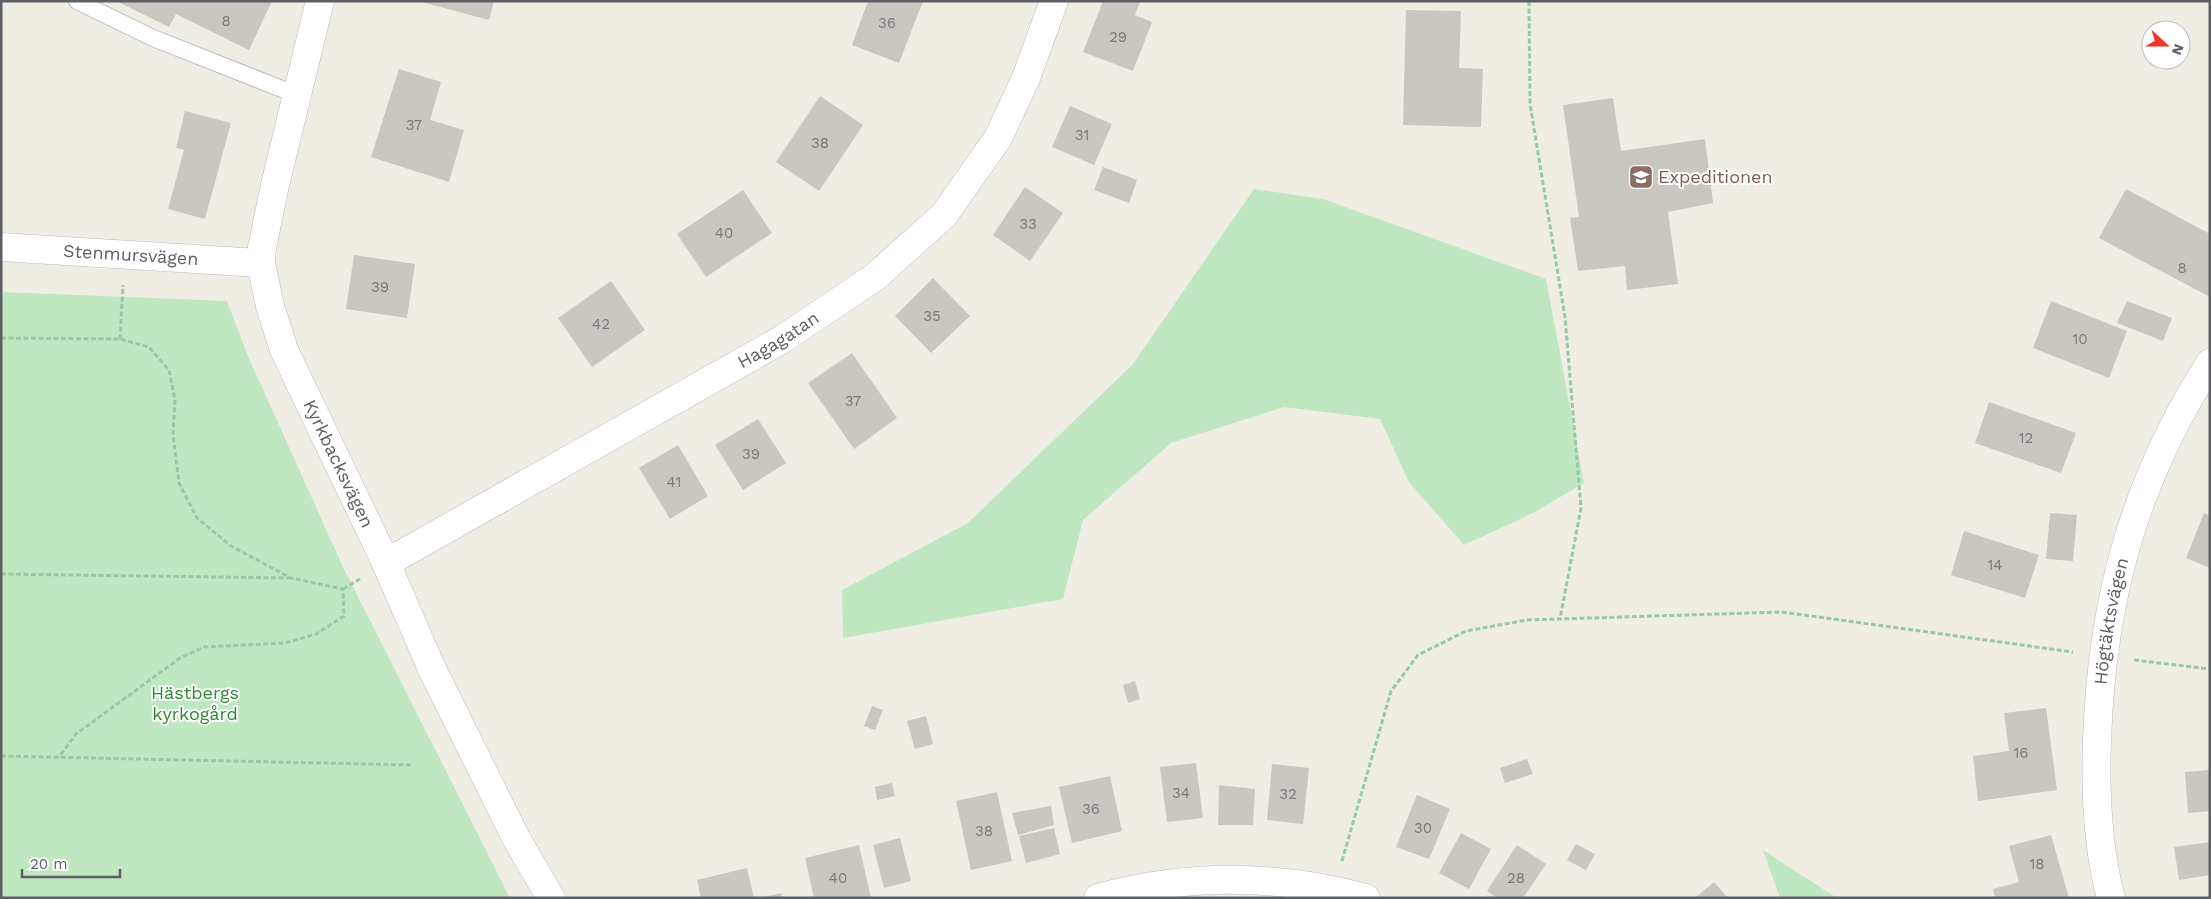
<svg xmlns="http://www.w3.org/2000/svg" width="2211" height="899" viewBox="0 0 2211 899" font-family="'Work Sans',sans-serif">
	<style>
		.green { fill: #c0e8c0 }
		.building { fill: #cac7c1 }
		.lines { fill: none; stroke-linecap: round; stroke-linejoin: round }
		.lane-casing { stroke: #b9bcc1; stroke-width: 18 }
		.street-casing { stroke: #b9bcc1; stroke-width: 29 }
		.secondary-casing { stroke: #b8bbc1; stroke-width: 29 }
		.path { stroke: #98c9a6; stroke-width: 3; stroke-dasharray: 5 2.5; stroke-linecap: butt }
		.lane { stroke: #fff; stroke-width: 16 }
		.street { stroke: #fff; stroke-width: 28 }
		.secondary { stroke: #fff; stroke-width: 28 }
		.labels { text-anchor: middle; stroke-width: 4; stroke-linejoin: round; paint-order: stroke }
		.number-label { font-size: 15px; fill: #787a7c }
		.education-label { font-size: 18px; fill: #785e54; stroke: #fff; text-anchor: start }
		.street-label { font-size: 18px; fill: #5c6065; stroke: #fff }
		.park-label { font-size: 18px; fill: #318734; stroke: #fff }
	</style>
	<rect width="100%" height="100%" fill="#efede4"/>
	<path class="green" d="M1254 189 1323 199 1546 279 1584 483 1535 512 1464 545 1409 482 1380 419 1284 407 1171 443 1083 520 1063 599 843 638 842 590 968 523 1133 364Z
		M1 292 227 301 247 354 343 567 510 898H1Z
		M1763 850 1837 898H1780Z"/>
	<path class="building" d="M116 1H272L249 50 176 14 169 27Z
		M418 1H494L489 20Z
		M868 1H923L899 63 852 45Z
		M1103 1H1140L1135 15 1152 22 1133 71 1083 52Z
		M1406 10 1461 11 1459 68 1483 69 1481 127 1403 125Z
		M399 69 441 82 430 120 464 130 449 182 371 157Z
		M820 96 863 125 819 191 776 162Z
		M1613 98 1621 151 1705 139 1713 203 1668 212 1678 284 1627 290 1625 266 1578 271 1570 218 1579 217 1563 105Z
		M1070 106 1112 124 1094 165 1052 147Z
		M185 111 231 123 205 219 168 209 184 150 176 148Z
		M1103 167 1137 180 1129 203 1094 190Z
		M1025 187 1063 213 1030 261 993 235Z
		M2126 189 2210 234V297L2099 238Z
		M743 190 772 233 706 277 677 234Z
		M354 255 415 264 407 318 346 309Z
		M933 278 970 316 931 353 895 316Z
		M611 281 645 330 592 367 558 318Z
		M2051 301 2127 331 2109 378 2033 348Z
		M2127 301 2172 318 2163 341 2117 323Z
		M852 353 897 418 854 449 808 383Z
		M1989 402 2076 433 2061 473 1975 443Z
		M758 419 786 463 743 490 715 445Z
		M678 445 708 496 670 519 639 468Z
		M2050 513 2077 515 2073 561 2046 559Z
		M2204 513 2210 516V568L2186 558Z
		M1964 531 2039 555 2025 598 1951 575Z
		M1135 681 1140 699 1128 703 1123 685Z
		M872 706 883 710 875 730 864 726Z
		M2046 708 2057 790 1978 801 1973 756 2009 751 2004 713Z
		M926 716 933 744 915 749 907 721Z
		M1527 759 1533 774 1505 783 1500 768Z
		M1196 763 1203 818 1167 822 1160 767Z
		M1272 764 1309 768 1303 824 1267 820Z
		M2210 770V811L2188 813 2185 772Z
		M1110 776 1122 831 1072 843 1059 787Z
		M892 783 895 796 877 800 875 787Z
		M1219 785 1255 789 1253 825H1218Z
		M997 792 1012 861 971 870 956 801Z
		M1417 795 1450 809 1429 859 1396 847Z
		M1051 806 1054 825 1018 835 1012 813Z
		M1054 828 1060 854 1026 863 1019 836Z
		M1461 833 1491 849 1469 889 1439 873Z
		M2051 835 2069 898H1995L1993 889 2019 882 2009 846Z
		M900 838 911 881 884 888 873 845Z
		M2210 842V875L2179 880 2174 847Z
		M1576 844 1595 854 1586 870 1567 860Z
		M859 845 871 898H814L805 858Z
		M1517 845 1546 864 1523 898H1497L1487 891Z
		M747 868 754 898H701L697 880Z
		M1714 882 1728 898H1695Z
		M781 893 782 898H764V897Z"/>
	<g class="lines">
		<defs>
			<path id="lane" d="M77 1 153 38 297 95"/>
			<g id="street">
				<path id="s1" d="M320 1 275 185 262 248 261 263 270 306 284 350 386 563"/>
				<path id="s2" d="M1 247 261 263"/>
				<path d="M1098 898C1188 873 1276 874 1366 898"/>
				<path id="s3" d="M2111 898C2097 846 2095 793 2097 740 2102 599 2134 482 2210 363"/>
			</g>
			<g id="secondary">
				<path id="s4" d="M551 898 517 840 432 669 386 563 781 340 875 277 944 215 998 138 1026 78 1054 1"/>
			</g>
		</defs>
		<use href="#lane" class="lane-casing"/>
		<use href="#street" class="street-casing"/>
		<use href="#secondary" class="secondary-casing"/>
		<path class="path" d="M1529 1 1530 104 1565 317 1581 508 1560 619
			M1 338 120 339 149 347 169 370 175 400 173 435 179 483 197 518 231 546 291 578 343 589 344 616 316 634 285 643 204 647 180 658 76 734 59 757
			M120 339 123 285
			M1 574 290 578
			M343 589 360 579
			M2134 660 2210 669
			M1 756 412 765
			M1342 861 1391 691 1418 655 1466 631 1527 620 1782 612 2073 652"/>
		<use href="#lane" class="lane"/>
		<use href="#street" class="street"/>
		<use href="#secondary" class="secondary"/>
	</g>
	<defs>
		<symbol id="school-square" viewBox="-11 -11 22 22"><rect x="-9" y="-9" width="18" height="18" rx="4" fill="#8d6e63" stroke="#fff"/><path d="M0-5L7-2L0 1L-7-2ZM-4 1L0 2.5L4 1V4Q0 6-4 4Z" fill="#fff"/></symbol>
	</defs>
	<g fill-rule="evenodd">
		<use href="#school-square" x="1627" y="163" width="28" height="28"/>
	</g>
	<g class="labels">
		<g class="number-label">
			<text x="226" y="26">8</text>
			<text x="887" y="28">36</text>
			<text x="1118" y="42">29</text>
			<text x="414" y="130">37</text>
			<text x="1082" y="140">31</text>
			<text x="820" y="148">38</text>
			<text x="1028" y="229">33</text>
			<text x="724" y="238">40</text>
			<text x="2182" y="273">8</text>
			<text x="380" y="292">39</text>
			<text x="932" y="321">35</text>
			<text x="601" y="329">42</text>
			<text x="2080" y="344">10</text>
			<text x="853" y="406">37</text>
			<text x="2026" y="443">12</text>
			<text x="751" y="459">39</text>
			<text x="674" y="487">41</text>
			<text x="1995" y="570">14</text>
			<text x="2021" y="758">16</text>
			<text x="1181" y="798">34</text>
			<text x="1288" y="799">32</text>
			<text x="1091" y="814">36</text>
			<text x="1423" y="833">30</text>
			<text x="984" y="836">38</text>
			<text x="2037" y="869">18</text>
			<text x="838" y="883">40</text>
			<text x="1516" y="883">28</text>
		</g>
		<g class="education-label">
			<text x="1658" y="183">Expeditionen</text>
		</g>
		<g class="street-label">
			<text dy="6" stroke="none"><textPath href="#s2" startOffset="130">Stenmursvägen</textPath></text>
			<text dy="6" stroke="none"><textPath href="#s4" startOffset="825">Hagagatan</textPath></text>
			<text dy="6" stroke="none"><textPath href="#s1" startOffset="485">Kyrkbacksvägen</textPath></text>
			<text dy="6" stroke="none"><textPath href="#s3" startOffset="279">Högtäktsvägen</textPath></text>
		</g>
		<g class="park-label">
			<text x="195" y="699">Hästbergs<tspan x="195" dy="21">kyrkogård</tspan></text>
		</g>
	</g>
	<rect width="2211" height="899" fill="none" stroke="#5c6065" stroke-width="5"/>
	<g transform="translate(2166 45) rotate(111)"><circle r="24" fill="#ffffff" stroke="#bebfc1"/>
	<path d="M0-4L9 19L0 12L-9 19Z" fill="#f13629"/>
	<text y="-8" font-size="14" font-weight="bold" text-anchor="middle" fill="#5c6065">N</text>
	</g>
	<path d="M22 869v8h98v-8" fill="none" stroke="#5c6065" stroke-width="2.5"/>
	<text x="30" y="869" font-size="15" fill="#5c6065" stroke="#ffffff" stroke-width="4" paint-order="stroke">20 m</text>
</svg>
